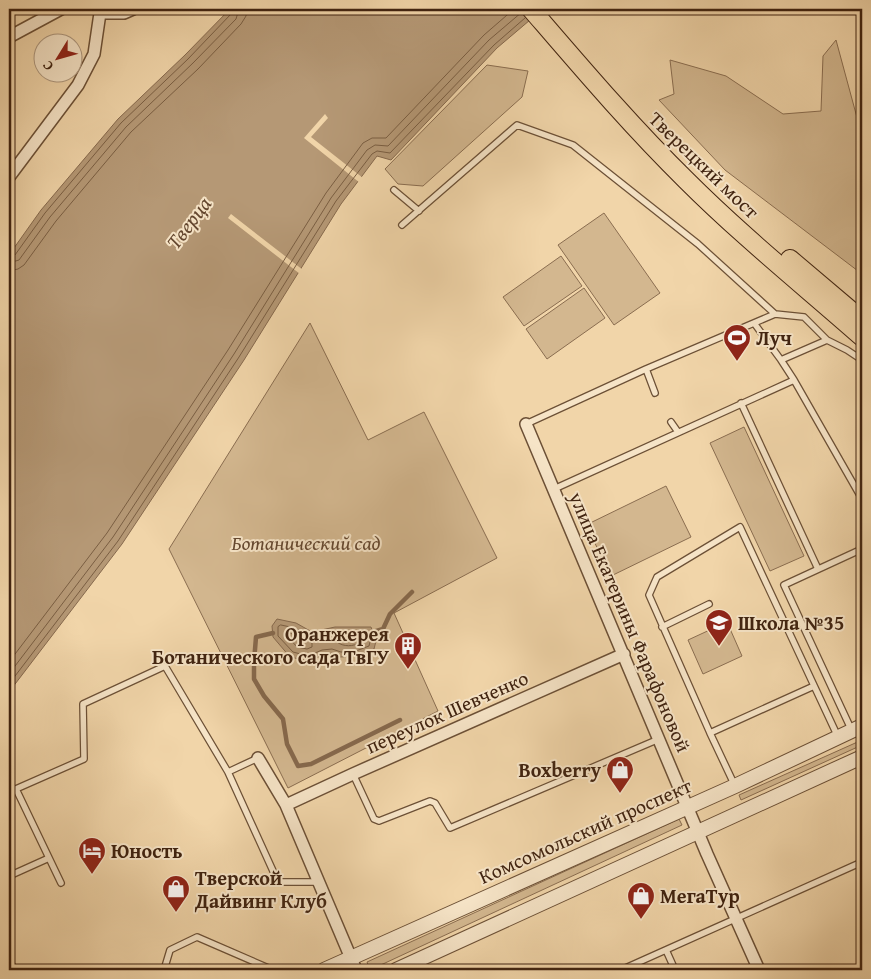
<svg xmlns="http://www.w3.org/2000/svg" width="871" height="979" viewBox="0 0 871 979" font-family="'Gentium Book Plus',serif">
	<style>
		.green { fill: #d3b78f; stroke: #8a6d50 }
		.water { fill: #b59875; stroke: #86694d }
		.pier { fill: #f1d5a9 }
		.lines { fill: none; stroke-linecap: round; stroke-linejoin: round }
		.shore { stroke: #7a5e42; stroke-width: 1 }
		.stream { stroke: #86694d; stroke-width: 4.5 }
		.service-casing { stroke: #6c5036; stroke-width: 8 }
		.minor-casing { stroke: #6c5036; stroke-width: 14 }
		.tertiary-casing { stroke: #6c5036; stroke-width: 16 }
		.primary-casing { stroke: #402310; stroke-width: 20 }
		.service { stroke: #f6e4c7; stroke-width: 5.5 }
		.minor { stroke: #f6e4c7; stroke-width: 11 }
		.tertiary { stroke: #f6e4c7; stroke-width: 14 }
		.primary { stroke: #f1d5a9; stroke-width: 18 }
		.labels { text-anchor: middle; stroke-width: 4; stroke-linejoin: round; paint-order: stroke }
		.street-label { font-size: 20px; fill: #402310; stroke: #f6e4c7 }
		.poi-label { font-size: 20px; font-weight: bold; fill: #402310; stroke: #f6e4c7; text-anchor: start }
		.park-label { font-size: 20px; font-style: italic; fill: #654830; stroke: #f6e4c7 }
		.water-label { font-size: 21px; font-style: italic; fill: #63462e; stroke: #f6e4c7 }
	</style>
	<rect width="100%" height="100%" fill="#f1d5a9"/>
	<filter id="stains"><feTurbulence type="fractalNoise" baseFrequency=".004" numOctaves="4"/><feColorMatrix values="0 0 0 0 .2 0 0 0 0 .09 0 0 0 0 .02 0 0 0 .5 -.17"/></filter>
	<radialGradient id="worn" r=".72"><stop offset=".6" stop-color="#630" stop-opacity="0"/><stop offset="1" stop-color="#630" stop-opacity=".3"/></radialGradient>
	<path class="green" d="M836 40 862 136V198L861 199 862 203V274L725 170 659 100 674 94 670 60 726 76 783 114 821 111 823 56Z
		M487 65 528 71 522 97 423 186 398 184 385 169Z
		M604 213 660 293 614 325 558 245Z
		M561 256 582 286 524 326 503 297Z
		M584 288 605 318 547 359 526 329Z
		M310 323 368 440 424 412 497 558 394 613 438 711 288 788 169 549Z
		M744 427 804 556 770 571 710 443Z
		M666 486 691 537 611 576 586 525Z
		M727 622 742 656 703 674 688 640Z
		M862 740V745L741 800 739 795Z
		M679 819 682 825 370 970 367 962Z"/>
	<path class="water" d="M230 9H543L497 48 391 160 377 156 341 204 244 360 122 544 9 692V255L41 210 118 119 185 55Z
		M277 619 296 623 312 632 335 627H371L376 641 374 649 357 656 340 657 333 653 323 655 309 661 290 657 273 637 272 626Z"/>
	<path class="pier" d="M325 114 328 118 311 137 363 178 360 183 304 138Z
		M231 214 303 270 300 274 228 218Z"/>
	<g class="lines">
		<path class="shore" d="M9 257 15 255 45 213 121 123 188 59 231 14 233 9
			M9 263 19 260 50 217 126 127 193 63 236 19 239 9
			M9 271 18 269 24 265 56 221 131 132 198 69 241 24 246 16 247 9
			M281 625 295 628 311 637 335 632H366L370 642 369 646 356 651 341 652 332 649 322 650 308 656 293 652 278 636V627Z
			M290 633 312 643V647L307 649 297 647 288 637V634Z
			M339 639H358L360 642C354 647 343 647 337 642Z
			M9 662 107 533 228 350 326 193 363 143 372 138H386L484 35 514 9
			M9 674 113 537 234 354 331 198 367 150 375 145 388 146 489 40 522 12
			M9 684 118 541 239 357 336 201 372 154 377 151 390 153 494 45 525 18"/>
		<path class="stream" d="M373 632 383 629 390 614 412 592
			M273 633 256 637 254 662V679L264 696 283 719 287 744 298 766 311 764 400 720"/>
		<defs>
			<path id="service" d="M394 190 419 211
				M402 225 517 125 573 145 698 244 775 314 804 317 827 340
				M754 323 781 360 827 340 847 350 862 360
				M781 360 794 380
				M646 369 655 393
				M741 403 818 569
				M671 422 678 432
				M526 424 646 369 775 314
				M554 489 794 380 862 499
				M662 627 709 604
				M852 731 784 585 862 549
				M710 733 814 686
				M228 772 278 882H319
				M353 774 374 819 379 821 430 801 435 803 450 828 659 739
				M735 786 710 733 649 595 657 577 740 527 838 737
				M16 789 61 883
				M9 792 84 759 83 704 165 666 228 772 258 758
				M9 876 49 858
				M666 950 675 970
				M9 959 14 970
				M164 970 170 950 197 937 273 970
				M621 970 862 862"/>
			<path id="minor" d="M100 13H124L133 9
				M9 37 61 9
				M9 177 78 85 94 54 100 13
				M526 424 707 854 759 970
				M258 758 286 805 356 970
				M286 805 353 774 624 654"/>
			<path id="tertiary" d="M324 970 735 786 862 726
				M396 970 862 757"/>
			<path id="primary" d="M531 9C581 67 631 126 686 180 742 236 803 285 862 337
				M790 259 862 320"/>
		</defs>
		<use href="#service" class="service-casing"/>
		<use href="#minor" class="minor-casing"/>
		<use href="#tertiary" class="tertiary-casing"/>
		<use href="#primary" class="primary-casing"/>
		<use href="#service" class="service"/>
		<use href="#minor" class="minor"/>
		<use href="#tertiary" class="tertiary"/>
		<use href="#primary" class="primary"/>
	</g>
	<defs>
		<symbol id="stadium-pin" viewBox="-11 -11 22 30"><path d="M0 17L-7.5 6A9.5 9.5 0 1 1 7.5 6Z" fill="#8f2418" stroke="#f6e4c7"/><path d="M0-5a6.5 5 0 1 0 0 10a6.5 5 0 1 0 0-10ZM-3.5-1.8h7v3.6h-7Z" fill="#fff"/></symbol>
		<symbol id="school-pin" viewBox="-11 -11 22 30"><path d="M0 17L-7.5 6A9.5 9.5 0 1 1 7.5 6Z" fill="#8f2418" stroke="#f6e4c7"/><path d="M0-5L7-2L0 1L-7-2ZM-4 1L0 2.5L4 1V4Q0 6-4 4Z" fill="#fff"/></symbol>
		<symbol id="building-pin" viewBox="-11 -11 22 30"><path d="M0 17L-7.5 6A9.5 9.5 0 1 1 7.5 6Z" fill="#8f2418" stroke="#f6e4c7"/><path d="M-4-6H4V6H1V3H-1V6H-4ZM-2.5-4.3h1.7v1.8h-1.7ZM.8-4.3h1.7v1.8H.8ZM-2.5-1h1.7V.8h-1.7ZM.8-1h1.7V.8H.8Z" fill="#fff"/></symbol>
		<symbol id="shop-pin" viewBox="-11 -11 22 30"><path d="M0 17L-7.5 6A9.5 9.5 0 1 1 7.5 6Z" fill="#8f2418" stroke="#f6e4c7"/><path d="M-5-2.5h2.3a2.7 3.5 0 0 1 5.4 0H5L5.5 6h-11ZM-1.5-2.5h3a1.5 2.3 0 0 0-3 0Z" fill="#fff"/></symbol>
		<symbol id="hotel-pin" viewBox="-11 -11 22 30"><path d="M0 17L-7.5 6A9.5 9.5 0 1 1 7.5 6Z" fill="#8f2418" stroke="#f6e4c7"/><path d="M-6-4.5h1.5V1H6V5H4.5V3h-9V5H-6ZM-4 0a1.8 1.8 0 1 1 3.6 0ZM.5 0V-2.5h3Q6-2.5 6 0Z" fill="#fff"/></symbol>
	</defs>
	<g fill-rule="evenodd">
		<use href="#stadium-pin" x="721" y="322" width="32" height="43"/>
		<use href="#school-pin" x="703" y="607" width="32" height="43"/>
		<use href="#building-pin" x="392" y="630" width="32" height="43"/>
		<use href="#shop-pin" x="604" y="754" width="32" height="43"/>
		<use href="#hotel-pin" x="76" y="835" width="32" height="43"/>
		<use href="#shop-pin" x="160" y="873" width="32" height="43"/>
		<use href="#shop-pin" x="625" y="880" width="32" height="43"/>
	</g>
	<g class="labels">
		<g class="street-label">
			<text transform="translate(704 165) rotate(44)" y="7">Тверецкий мост</text>
			<text transform="translate(630 622) rotate(67)" y="7">улица Екатерины Фарафоновой</text>
			<text transform="translate(447 712) rotate(-24)" y="7">переулок Шевченко</text>
			<text transform="translate(585 831) rotate(-24)" y="7">Комсомольский проспект</text>
		</g>
		<g class="poi-label">
			<text x="756" y="345">Луч</text>
			<text x="738" y="630">Школа №35</text>
			<text x="389" y="641" text-anchor="end">Оранжерея<tspan x="389" dy="23">Ботанического сада ТвГУ</tspan></text>
			<text x="601" y="777" text-anchor="end">Boxberry</text>
			<text x="111" y="858">Юность</text>
			<text x="195" y="885">Тверской<tspan x="195" dy="23">Дайвинг Клуб</tspan></text>
			<text x="660" y="903">МегаТур</text>
		</g>
		<g class="park-label">
			<text x="306" y="550">Ботанический сад</text>
		</g>
		<g class="water-label">
			<text transform="translate(189 223) rotate(-53)" y="7">Тверца</text>
		</g>
	</g>
	<rect width="871" height="979" fill="none" stroke="#f1d5a9" stroke-width="30"/>
	<rect x="10" y="10" width="851" height="959" fill="none" stroke="#402310" stroke-width="2.5"/>
	<rect x="15" y="15" width="841" height="949" fill="none" stroke="#402310"/>
	<g transform="translate(58 58) rotate(233)"><circle r="24" fill="#f6e4c7" stroke="#ad977e"/>
	<path d="M0-4L9 19L0 12L-9 19Z" fill="#8f2418"/>
	<text y="-8" font-size="14" font-weight="bold" text-anchor="middle" fill="#402310">С</text>
	</g>
	<rect width="100%" height="100%" filter="url(#stains)"/>
	<rect width="100%" height="100%" fill="url(#worn)"/>
</svg>
